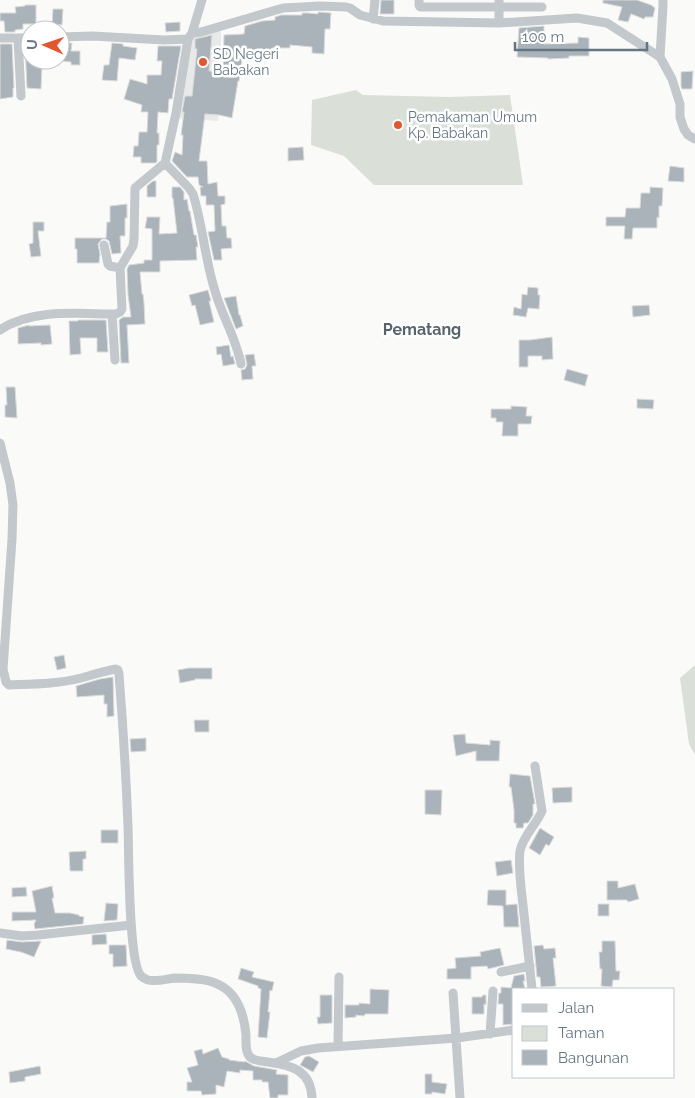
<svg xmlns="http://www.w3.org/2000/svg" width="695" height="1098" viewBox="0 0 695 1098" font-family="Raleway,sans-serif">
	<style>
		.built { fill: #e8e9e9 }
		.green { fill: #dadfd7 }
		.building { fill: #aab3b9; stroke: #dcdcda }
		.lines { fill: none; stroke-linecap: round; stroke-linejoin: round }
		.minor { stroke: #c3c8cc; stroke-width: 9 }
		.poi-dot { fill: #e4572e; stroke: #fff; stroke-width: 2 }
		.labels { text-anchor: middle; stroke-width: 5; stroke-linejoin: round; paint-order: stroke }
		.poi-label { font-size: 14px; fill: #657683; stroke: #fff; text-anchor: start }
		.quarter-label { font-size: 16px; font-weight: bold; fill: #57646e; stroke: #fff }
	</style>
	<rect width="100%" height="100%" fill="#fafaf8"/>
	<path class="built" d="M221 22V84L218 121 176 118 188 39Z"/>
	<path class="green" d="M356 90 363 95 449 97 510 95 523 185H374L344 156 311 145 312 100Z
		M695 665V755L689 744 680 678Z"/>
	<path class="building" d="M381 0H394V14H380Z
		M603 0H637L651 5 655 8 653 17H645L644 19 631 14 628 22 618 20 622 7 603 3Z
		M25 5H36V24H23V29L15 30V32H5L4 21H0V13H16L15 7 25 6Z
		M53 9H63L62 25 52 24Z
		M318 12 331 13 330 29H325L324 54 312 53V47L290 45V48H272V52L249 51 248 60H242L239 81H238L232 118 219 115 205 114 199 161H207L208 184 217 182 218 196H225V204L221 205 222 226H226L227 238H231L232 248 221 249 222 260H214L208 232 215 231 214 205H206V196H201L200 187H203L199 185 198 177H187L172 161 175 152 182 155 183 135H181L184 112H182L185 96H192L197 49H195V39L212 35 209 71 223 72 224 35 244 34 245 26 262 21 275 20V17L281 15H302V13H308L318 14Z
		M180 22V31L166 32 165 23Z
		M544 26V44L578 43V37L589 38V56H569V58L548 59V58L517 57 519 28Z
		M61 43H72L71 51H80V65H71V62L60 61Z
		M112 43 123 44V46L137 48 135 60 119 58 117 81 102 80 104 65H109Z
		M0 44H12L14 88H13V97L0 99Z
		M25 44H30V60H48V67H42L41 89 27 88Z
		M158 46H181L172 99H169L168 113 158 112 157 133H159V145H157V162L155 163H141V157H133L134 146H138L139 132H147L148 112H141L142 105 124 99 130 79 147 84V75H161L162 61H157Z
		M693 71 692 89H682L681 86V72Z
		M303 147 304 160 288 161V148Z
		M670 166 684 168V182L668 181Z
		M153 181H156V197H147V186Z
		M172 187H180L184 192V200L187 199 189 211H190L194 235H196L198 247H196L197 260 160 261V272H140L142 294H143L144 303 145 324 127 325 129 363H121L119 320 123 317H131L128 295 127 269 129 265 144 263V260H152V229L145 228 147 217H160L159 234 177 233 173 198H172Z
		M650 187 663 188 662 206H659V218L657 217V228H633L632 239H624L625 226H606V217H625L626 208H640L641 193H650Z
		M127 204V218H125V236H120L121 253 112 254 109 241 106 239H102L98 244 100 254 99 263H77V249H75V238H106L107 222H110V206Z
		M33 222H44V231H38L41 256 31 257 29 244 33 243Z
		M528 287 538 288V295H540L539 309 528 308 526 317 513 315 514 307 521 309 522 294 527 295Z
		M208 290 211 301H209L214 322 200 325 195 305 192 306 189 295Z
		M236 296 239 315H240L243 326 236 329 224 298Z
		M649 305 650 315 633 317 632 306Z
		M78 320H106L108 352H97V338H80L81 354 70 355 69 321H78Z
		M29 325V326L50 325 52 344 41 345V343L18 344V328Z
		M552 337 553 359 542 360V356H528V367H519V340H530Z
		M229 345 231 357 233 356 235 364 223 366 221 354 217 355 216 347Z
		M254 354 256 366H252L253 379 242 380 241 370 245 369 247 365 245 355Z
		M567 369 588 375 585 386 564 380Z
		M6 387H15L17 418 5 417V405H7Z
		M637 399 654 400 653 409 637 408Z
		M511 406 527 407 526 416H532L531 424H518V436H502L503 422H496V418H491V409H511Z
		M64 655 66 668 57 670 54 657Z
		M189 668H212V679H195V680L180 683 178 670Z
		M113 677 114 716 107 717V704H104V695L77 697 76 686 100 679Z
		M194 720H209V732H195Z
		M465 734 466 743 490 745V740L500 741 499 761H476V751L456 756 453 735Z
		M146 738V751L131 752 130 739Z
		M510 774 530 776 535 804H533V815L528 823H524L523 828H516V823H514V810L511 787H509Z
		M572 787V802L553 803 552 788Z
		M425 790H442L441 815 425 814Z
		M540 828 554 837 549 846 546 844 540 855 529 848Z
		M101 830H118V843H101Z
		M86 851V859H83V871H70L69 852Z
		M511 860 513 873 497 876 495 862Z
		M607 881H618V888L635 884 639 899 628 902 627 900H607Z
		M52 886 54 898H52L55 913H70L79 915V916L84 917 83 924 35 929 34 924 36 920 12 921V912H36L32 891Z
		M26 887 27 896 12 897V888Z
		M488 890H506V905L517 904 519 927H504L503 906 487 905Z
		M106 903 118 904 117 920 104 921Z
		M598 904H609V916H598Z
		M106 934 107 944 92 945V935Z
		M7 940 22 942 41 941 34 957 21 952 6 949Z
		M602 941H615L616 971H620L619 980H613L612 987 601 986 602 969H600L599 952H602Z
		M109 945H126L127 966 113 967V954H109Z
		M543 945 544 949 555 948 556 958H553L556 986 541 987 540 977H537L534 946Z
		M500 948 504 965 488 969 487 966 471 967V979H447V969L456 968 455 958 481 956 480 952Z
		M241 968 254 972 252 977 274 982 272 991 270 990 268 1012H270L267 1038 258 1037 261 989 258 988V986L238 979Z
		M524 974 525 981H523L525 989H514V1024L503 1025V1004H498L499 993H501V987L511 988 514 976Z
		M370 989 389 990 388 1014H365L364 1016 356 1015V1017L345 1018V1005H359V1003L370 1004Z
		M320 995H332V1023L318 1024 317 1017H320Z
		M483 995H486V1005L484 1004V1014H472V997H482Z
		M218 1048 222 1057 229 1059V1060L245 1062V1061L254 1066 277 1070 276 1074 288 1075V1095H278V1098H270L268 1082H262V1080H253V1071L240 1070V1073L227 1071 224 1087 216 1085V1094L202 1095 201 1091H187V1082H192L187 1068 198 1065 194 1051 202 1049 203 1054Z
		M309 1056 319 1062 313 1072 300 1065 305 1057Z
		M40 1066 41 1074 25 1077V1081L10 1083 9 1072Z
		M425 1074H432V1082L447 1084 445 1094 432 1092V1094H425Z"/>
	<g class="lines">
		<path class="minor" d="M419 0V5L420 7H542
			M499 0V23
			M373 19 375 0
			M192 33 201 32 283 8 320 6 346 7 350 8 360 15 383 21 499 23 577 18 607 23 660 57 672 79 680 104V117L684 129 688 135 695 139
			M60 37 93 36 164 40 188 39
			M0 38H30
			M18 38 21 96
			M660 57 663 6V0
			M165 163 189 188 193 194C203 226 205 260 215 291 222 316 236 338 241 364
			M104 245 108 264 110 266 120 268
			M112 314 115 360
			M0 330C31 308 79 314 116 314L120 312 122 309 120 268 133 246 134 239 135 188 165 163 176 113 188 39 192 33 202 0
			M0 443 10 483 13 505 12 539 3 669 6 682 9 685C33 684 57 684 81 678 92 675 104 671 116 669L118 670 119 674C123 725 126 775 128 826 129 851 128 962 141 976 143 978 145 979 148 980 156 982 166 979 174 978 187 978 203 978 215 983 237 991 244 1013 246 1035 246 1042 245 1052 250 1057 254 1061 262 1061 268 1062 291 1065 311 1070 312 1098
			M0 933 22 936 38 935 131 925
			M501 972 530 966
			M532 989C529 961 526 933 523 905 521 889 518 866 520 851 523 836 536 825 542 811L535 766
			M453 993 460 1098
			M490 1034 493 991
			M338 1046 339 977
			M276 1063 301 1051 318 1048 457 1038 514 1030"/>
	</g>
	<g class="poi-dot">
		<circle cx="203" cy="62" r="5"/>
		<circle cx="398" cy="125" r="5"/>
	</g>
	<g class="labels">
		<g class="poi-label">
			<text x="213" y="59">SD Negeri<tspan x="213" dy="16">Babakan</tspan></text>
			<text x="408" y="122">Pemakaman Umum<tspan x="408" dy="16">Kp. Babakan</tspan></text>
		</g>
		<g class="quarter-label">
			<text x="422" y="335">Pematang</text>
		</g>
	</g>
	<rect x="512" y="988" width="162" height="90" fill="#ffffff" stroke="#c1c8cd"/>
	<rect x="522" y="1004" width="25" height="8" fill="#c3c8cc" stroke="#c1c8cd"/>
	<text x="558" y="1013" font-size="15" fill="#657683">Jalan</text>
	<rect x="522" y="1026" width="25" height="15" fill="#dadfd7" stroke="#c1c8cd"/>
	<text x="558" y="1038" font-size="15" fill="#657683">Taman</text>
	<rect x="522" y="1050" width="25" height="15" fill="#aab3b9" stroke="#c1c8cd"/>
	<text x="558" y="1063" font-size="15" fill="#657683">Bangunan</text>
	<g transform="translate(45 45) rotate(272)"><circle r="24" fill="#ffffff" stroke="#c1c8cd"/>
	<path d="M0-4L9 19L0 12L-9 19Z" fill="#e4572e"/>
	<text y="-8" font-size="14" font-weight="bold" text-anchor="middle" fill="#657683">U</text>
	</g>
	<path d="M515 42v8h132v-8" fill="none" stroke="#657683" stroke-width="2.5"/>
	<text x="522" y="42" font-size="15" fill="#657683" stroke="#ffffff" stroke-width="4" paint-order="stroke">100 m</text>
</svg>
